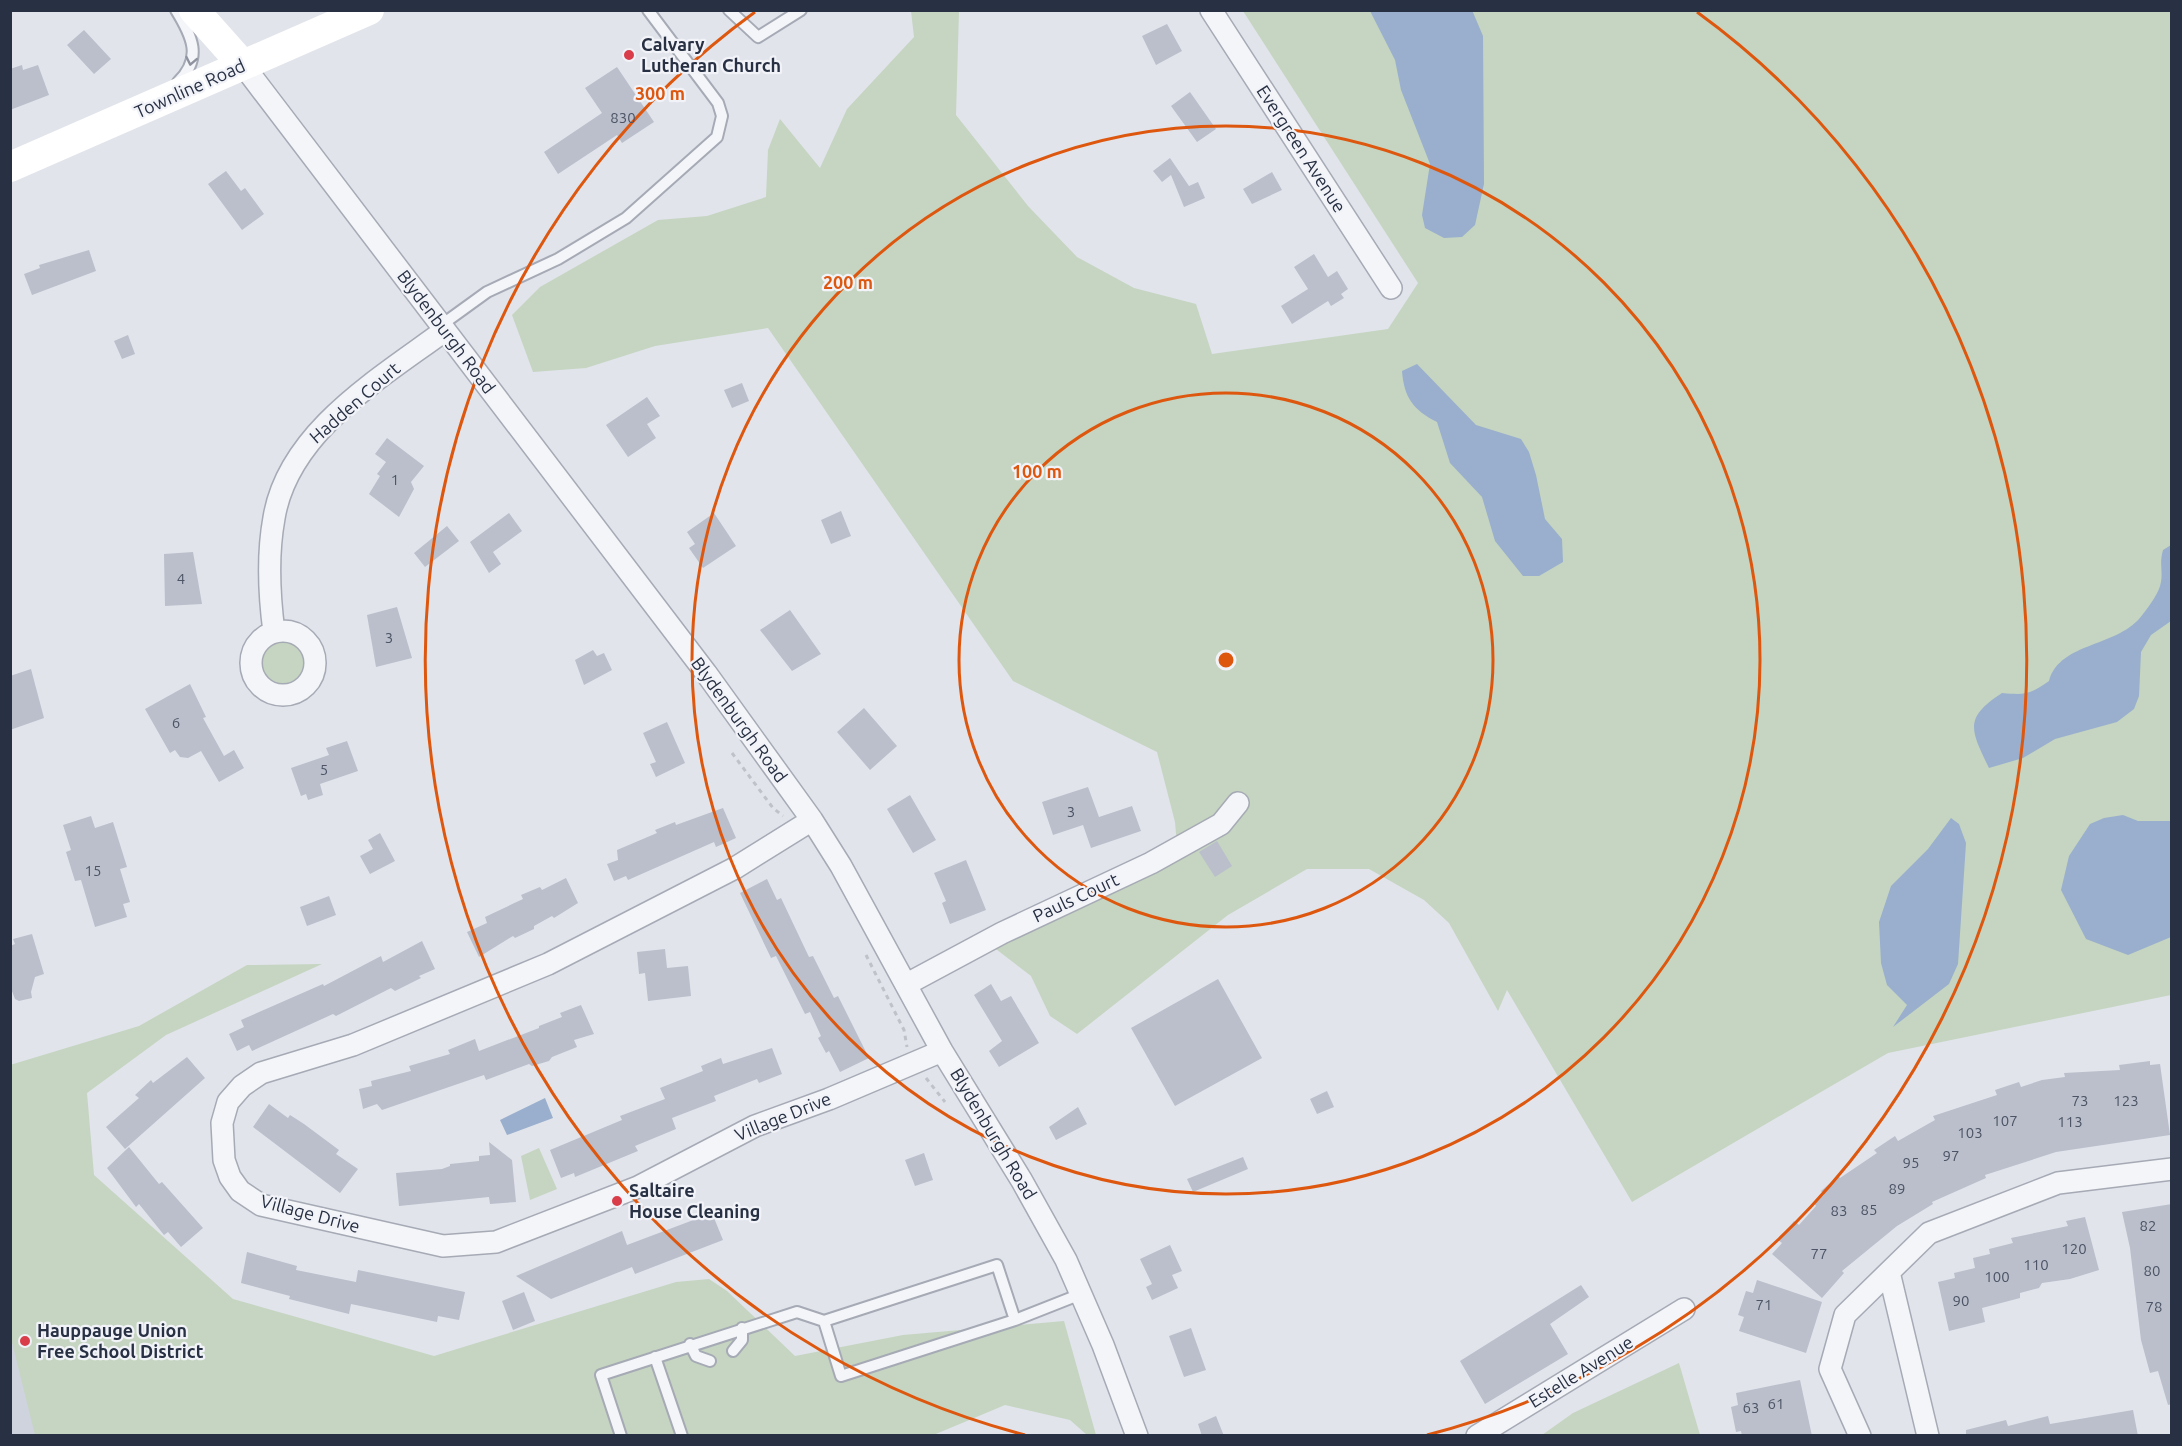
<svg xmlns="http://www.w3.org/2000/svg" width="2182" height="1446" viewBox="0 0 2182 1446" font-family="Ubuntu,sans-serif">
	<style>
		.built { fill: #cfd3dd }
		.green { fill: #c5d5c1 }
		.water { fill: #99afcd }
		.building { fill: #babfcb }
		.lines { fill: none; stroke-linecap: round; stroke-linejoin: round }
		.lane-casing { stroke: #a6aab5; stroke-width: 14 }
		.street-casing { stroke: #a6aab5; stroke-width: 24 }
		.path { stroke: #bfc2c9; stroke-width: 3; stroke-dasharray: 4.5 4.5; stroke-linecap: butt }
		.lane { stroke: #f4f5f8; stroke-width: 10 }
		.street { stroke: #f4f5f8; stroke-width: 21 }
		.secondary { stroke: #fff; stroke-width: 30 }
		.oneway { stroke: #8e929e }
		.ring { fill: none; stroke: #de570f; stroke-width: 3 }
		.poi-dot { fill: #d83d49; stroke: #f1f3f8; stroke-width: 2 }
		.labels { text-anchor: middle; stroke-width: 4.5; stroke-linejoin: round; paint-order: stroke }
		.number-label { font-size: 15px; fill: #4c5465 }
		.poi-label { font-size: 18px; font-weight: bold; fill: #283043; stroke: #f1f3f8; text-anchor: start }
		.street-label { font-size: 18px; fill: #283043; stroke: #f1f3f8 }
		.centre { fill: #de570f; stroke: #f1f3f8; stroke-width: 3 }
		.ring-label { font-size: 18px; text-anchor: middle; font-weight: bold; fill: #de570f; stroke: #f1f3f8; stroke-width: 4.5; stroke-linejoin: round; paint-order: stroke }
	</style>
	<rect width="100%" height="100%" fill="#e1e4eb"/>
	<path class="built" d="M11 1246 68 1435H11Z"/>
	<path class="green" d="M911 11H959L956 115 1028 206 1077 257 1134 288 1196 304 1212 354 1388 329 1418 283 1243 11H2171V995L1888 1053 1632 1202 1507 990 1498 1011 1449 923 1424 900 1369 869H1307L1228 915 1077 1034 1050 1016 1031 976 992 946 1178 856 1175 822 1157 752 1013 681 768 328 655 346 586 368 533 372 512 315 540 287 658 220 707 216 766 197 768 150 780 119 820 168 847 109 914 37Z
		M255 663a28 28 0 1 1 56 0a28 28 0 1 1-56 0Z
		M322 964 166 1035 87 1093 94 1175 233 1299 434 1356 676 1282 709 1279 727 1291 795 1356 903 1335 1064 1321 1096 1435H1087L1070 1420 1005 1405 931 1436 35 1435 11 1338 10 1065 139 1026 247 965Z
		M539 1148 557 1189 530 1200 521 1156Z
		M1679 1363 1700 1435H1542L1573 1413Z"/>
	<path class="water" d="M1472 10 1483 36 1484 184 1475 225 1462 237 1444 238 1425 228 1422 215 1430 164 1401 90 1395 60 1370 11Z
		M1417 364 1476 425 1521 439 1529 452 1536 475 1545 519 1562 539 1563 562 1539 576H1523L1495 541 1482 497 1450 463 1437 422C1413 410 1404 397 1402 371Z
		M2171 545V621L2151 635 2141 652 2139 696 2134 709 2117 722 2055 739 2023 758 1989 768C1970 729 1964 718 2002 693 2025 695 2029 695 2049 681 2060 641 2119 648 2143 614 2150 605 2159 593 2161 582 2163 570 2159 564 2163 550Z
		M2123 815 2138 821H2172L2171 937 2128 955 2086 939 2061 890 2069 856 2090 824 2104 818Z
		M1951 818 1959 824 1966 843 1958 964 1949 984 1893 1027 1907 1005 1887 985 1881 963 1879 922 1891 886 1928 849Z
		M545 1098 553 1118 507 1135 500 1120Z"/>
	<path class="building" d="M1167 24 1182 51 1156 65 1142 36Z
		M84 30 111 59 94 74 67 45Z
		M22 65 23 70 38 65 49 95 10 110V69Z
		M617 67 654 122 622 143 617 135 558 174 544 152 602 113 585 88Z
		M1190 92 1216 129 1197 142 1171 106Z
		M1170 158 1189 186 1198 182 1205 198 1184 207 1171 175 1162 182 1153 171Z
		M226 171 241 191 245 188 264 214 242 230 208 184Z
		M1272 172 1282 190 1252 204 1243 189Z
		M89 250 96 271 32 295 24 274 40 268 39 265Z
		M1314 254 1328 277 1337 271 1348 289 1341 294 1344 298 1331 306 1328 301 1292 324 1281 306 1308 289 1294 267Z
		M128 335 135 354 122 359 114 341Z
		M742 383 749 401 732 408 724 390Z
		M647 397 660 416 647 424 656 438 628 457 606 425Z
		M387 438 424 466 411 482 414 489 399 517 369 494 380 476 377 474 386 462 375 454Z
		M841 511 851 536 831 544 821 520Z
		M509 513 522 531 493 552 501 564 489 573 470 542Z
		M714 513 736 546 703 568 689 548 695 544 687 532Z
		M447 526 459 541 425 567 414 553Z
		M193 552 202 604 165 606 164 554Z
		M397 607 412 658 376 667 367 615Z
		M790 610 821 654 792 671 760 630Z
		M593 650 597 656 604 653 612 670 584 685 575 660Z
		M31 669 44 718 10 730V676Z
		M190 684 206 717 203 718 224 756 234 750 244 768 219 782 201 751 188 758 180 757 175 750 170 753 145 709Z
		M864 708 897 746 870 770 837 732Z
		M667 722 685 763 656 777 650 764 656 762 643 733Z
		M347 741 358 771 320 784 323 795 308 800 306 794 301 796 291 768 329 755 326 748Z
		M1088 787 1099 817 1132 806 1141 831 1091 848 1083 825 1053 835 1042 802Z
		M910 795 936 840 913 853 887 809Z
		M723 808 736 838 716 847 714 842 628 880 626 876 614 881 607 864 618 860 617 850 657 833 655 830 675 822 676 825Z
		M91 816 95 828 113 822 127 867 120 869 130 902 123 904 127 917 95 927 81 880 75 881 66 852 71 850 63 825Z
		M380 833 395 861 370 874 360 856 373 849 368 840Z
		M1217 841 1232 866 1215 877 1199 852Z
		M966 860 986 910 950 924 942 903 946 901 934 873Z
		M566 878 578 903 554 918 552 916 534 926V929L515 938 513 936 479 957 467 932 487 923 485 917 523 899 521 895 540 887 542 890Z
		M767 879 777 900 781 898 809 957 813 956 834 998 838 996 869 1058 840 1072 829 1051 826 1053 818 1038 821 1036 810 1012 805 1014 776 956 771 958 740 893Z
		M329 896 336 915 307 926 300 907Z
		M32 934 44 974 35 977 31 992 32 998 19 1001 15 999 10 986V946L15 944 13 939Z
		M422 941 435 969 419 976 421 978 395 991 391 988 336 1016 333 1014 252 1051 249 1045 237 1051 229 1034 244 1027 241 1020 323 984 324 986 381 956 383 962Z
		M665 949 667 968 688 966 691 996 648 1001 645 973 639 974 637 952Z
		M1218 979 1262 1058 1175 1106 1131 1028Z
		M991 984 1001 1001 1011 996 1039 1043 999 1067 989 1051 1002 1041 974 995Z
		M581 1005 594 1034 574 1040 577 1047 552 1057 549 1061 532 1066 529 1064 486 1080 484 1075 382 1110 377 1104 363 1109 359 1089 372 1086 371 1081 411 1071 409 1066 450 1054 448 1050 475 1039 479 1051 539 1028V1026L562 1017 560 1013Z
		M772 1048 782 1074 759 1083 757 1079 714 1096 716 1101 672 1118 676 1129 635 1146 638 1151 575 1177 574 1173 561 1178 550 1150 622 1120 620 1116 665 1099 660 1088 703 1071 701 1066 721 1058 723 1064Z
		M187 1057 205 1078 125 1149 106 1127 139 1098 135 1095 151 1080 153 1083Z
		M2150 1061V1065L2160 1064 2170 1135 2056 1152 1985 1175 1986 1178 1932 1202 1933 1204 1897 1226 1842 1271 1844 1273 1822 1298 1772 1254 1782 1243 1778 1240 1794 1221 1799 1225 1816 1206 1814 1203 1824 1195 1821 1191 1838 1176 1840 1178 1877 1153 1874 1150 1895 1136 1898 1141 1935 1120 1933 1116 1997 1095 1995 1090 2019 1082 2021 1087 2042 1080 2065 1077 2064 1073 2120 1070 2119 1065Z
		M1327 1091 1334 1107 1317 1114 1310 1099Z
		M269 1104 288 1118 290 1115 304 1124 339 1150 336 1154 358 1169 340 1193 253 1127Z
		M1078 1107 1087 1124 1056 1140 1049 1127Z
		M489 1142 512 1160 516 1202 490 1204 489 1197 399 1206 396 1173 442 1169 450 1166V1164L479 1161V1156L490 1155Z
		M129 1147 159 1184 162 1182 203 1228 181 1247 168 1232 164 1235 139 1204 136 1207 107 1168Z
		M924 1153 933 1180 915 1186 905 1160Z
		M1243 1157 1248 1169 1193 1192 1187 1179Z
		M2172 1204V1404L2168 1405 2158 1371 2150 1373 2141 1340 2130 1248 2122 1212Z
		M712 1213 723 1240 635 1274 632 1267 551 1299 516 1276 622 1231 627 1245Z
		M2085 1217 2099 1270 2070 1279 2042 1283 2039 1288 2020 1293V1298L1982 1308 1985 1322 1949 1331 1938 1282 1955 1278 1954 1273 1975 1268 1973 1258 1990 1254 1989 1249 2013 1243 2011 1238 2068 1226 2066 1221Z
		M1170 1245 1182 1271 1172 1275 1178 1288 1152 1300 1146 1287 1152 1284 1140 1259Z
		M247 1252 297 1266 296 1270 356 1282 358 1270 465 1292 459 1320 438 1316 437 1322 351 1304 349 1314 289 1299 290 1296 241 1283Z
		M1757 1280 1822 1302 1806 1353 1739 1331 1744 1317 1738 1315 1746 1291 1753 1293Z
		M1581 1285 1589 1297 1550 1324 1568 1354 1485 1404 1460 1361Z
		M524 1292 535 1321 513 1330 502 1301Z
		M1191 1328 1206 1370 1184 1377 1169 1336Z
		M1800 1380 1812 1436H1742L1741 1431 1736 1432 1731 1407 1738 1405 1736 1393Z
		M2133 1410 2138 1436H1966V1430L2006 1420 2008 1426 2048 1416 2050 1424Z
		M1216 1416 1224 1436H1202L1198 1424Z"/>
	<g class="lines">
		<defs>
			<path id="lane" d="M176 10C192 36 203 58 178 82
				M729 10 758 37 801 10
				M440 326 487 292 558 259 626 218 717 137 722 116 718 103 648 10
				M1015 1320 841 1376 824 1321 997 1265 1015 1320 1081 1294
				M690 1344 696 1356 710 1361
				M733 1351 742 1340V1328
				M655 1357 682 1436
				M621 1436 601 1375 797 1312 824 1321"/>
			<path id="street" d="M1211 10 1391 288
				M243 65 706 673 812 820 841 866 942 1051 1022 1181 1066 1260 1103 1345 1137 1436
				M251 663a32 32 0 1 1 64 0a32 32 0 1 1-64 0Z
				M274 632C269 594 267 556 274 518 288 432 379 379 444 331
				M812 820 735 868 548 964 353 1045 261 1073 242 1086 228 1102 222 1123 224 1160 230 1177 240 1191 261 1205 443 1246 496 1242 638 1187 755 1126 829 1099 942 1051
				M907 984 1002 933 1151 863 1221 824 1238 803
				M1889 1272 1928 1436
				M1477 1436 1684 1309
				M1860 1436 1830 1369 1845 1315 1929 1233 2058 1183 2172 1169"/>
		</defs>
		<use href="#lane" class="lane-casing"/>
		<use href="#street" class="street-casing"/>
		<path class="path" d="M732 753 773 808 783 816
			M866 955 904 1030 907 1047
			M926 1078 945 1102"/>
		<use href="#lane" class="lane"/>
		<use href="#street" class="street"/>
		<path class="secondary" d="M194 10 243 65
			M10 167 369 10"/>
	</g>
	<defs><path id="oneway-chevron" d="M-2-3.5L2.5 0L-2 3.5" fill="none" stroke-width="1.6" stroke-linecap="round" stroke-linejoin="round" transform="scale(1.5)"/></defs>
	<use class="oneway" href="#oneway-chevron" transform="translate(191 61) rotate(101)"/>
	<g class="ring">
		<circle cx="1226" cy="660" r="267"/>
		<circle cx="1226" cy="660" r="534"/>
		<path d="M1025 1435A801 801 0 0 1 755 12M1697 12A801 801 0 0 1 1427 1435"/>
	</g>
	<g class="poi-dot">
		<circle cx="629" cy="55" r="6"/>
		<circle cx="617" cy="1201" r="6"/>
		<circle cx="25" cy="1341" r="6"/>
	</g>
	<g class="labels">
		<g class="number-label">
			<text x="623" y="123">830</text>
			<text x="395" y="485">1</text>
			<text x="181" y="584">4</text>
			<text x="389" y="643">3</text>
			<text x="176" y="728">6</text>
			<text x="324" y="775">5</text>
			<text x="1071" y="817">3</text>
			<text x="93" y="876">15</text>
			<text x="2080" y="1106">73</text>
			<text x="2126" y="1106">123</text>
			<text x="2005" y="1126">107</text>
			<text x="2070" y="1127">113</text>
			<text x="1970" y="1138">103</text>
			<text x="1951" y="1161">97</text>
			<text x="1911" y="1168">95</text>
			<text x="1897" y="1194">89</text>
			<text x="1869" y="1215">85</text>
			<text x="1839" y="1216">83</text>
			<text x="2148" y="1231">82</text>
			<text x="2074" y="1254">120</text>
			<text x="1819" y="1259">77</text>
			<text x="2036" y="1270">110</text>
			<text x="2152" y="1276">80</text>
			<text x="1997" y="1282">100</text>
			<text x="1961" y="1306">90</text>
			<text x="1764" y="1310">71</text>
			<text x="2154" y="1312">78</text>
			<text x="1776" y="1409">61</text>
			<text x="1751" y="1413">63</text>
		</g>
		<g class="poi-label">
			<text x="641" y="51">Calvary<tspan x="641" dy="21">Lutheran Church</tspan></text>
			<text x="629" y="1197">Saltaire<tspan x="629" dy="21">House Cleaning</tspan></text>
			<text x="37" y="1337">Hauppauge Union<tspan x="37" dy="21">Free School District</tspan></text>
		</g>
		<g class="street-label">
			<text transform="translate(190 89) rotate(-24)" y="6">Townline Road</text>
			<text transform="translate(1301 149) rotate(57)" y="6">Evergreen Avenue</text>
			<text transform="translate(446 332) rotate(53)" y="6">Blydenburgh Road</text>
			<text transform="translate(355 403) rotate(-41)" y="6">Hadden Court</text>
			<text transform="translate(739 720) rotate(54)" y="6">Blydenburgh Road</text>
			<text transform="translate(1076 898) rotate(-25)" y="6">Pauls Court</text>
			<text transform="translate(783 1117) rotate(-22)" y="6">Village Drive</text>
			<text transform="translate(993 1134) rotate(59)" y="6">Blydenburgh Road</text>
			<text transform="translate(310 1214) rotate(15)" y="6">Village Drive</text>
			<text transform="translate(1581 1372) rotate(-32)" y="6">Estelle Avenue</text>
		</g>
	</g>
	<circle cx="1226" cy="660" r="9" class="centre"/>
	<g class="ring-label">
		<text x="660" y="100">300 m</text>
		<text x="848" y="289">200 m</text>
		<text x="1037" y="478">100 m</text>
	</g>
	<rect width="2182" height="1446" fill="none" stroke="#283043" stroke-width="24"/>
</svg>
